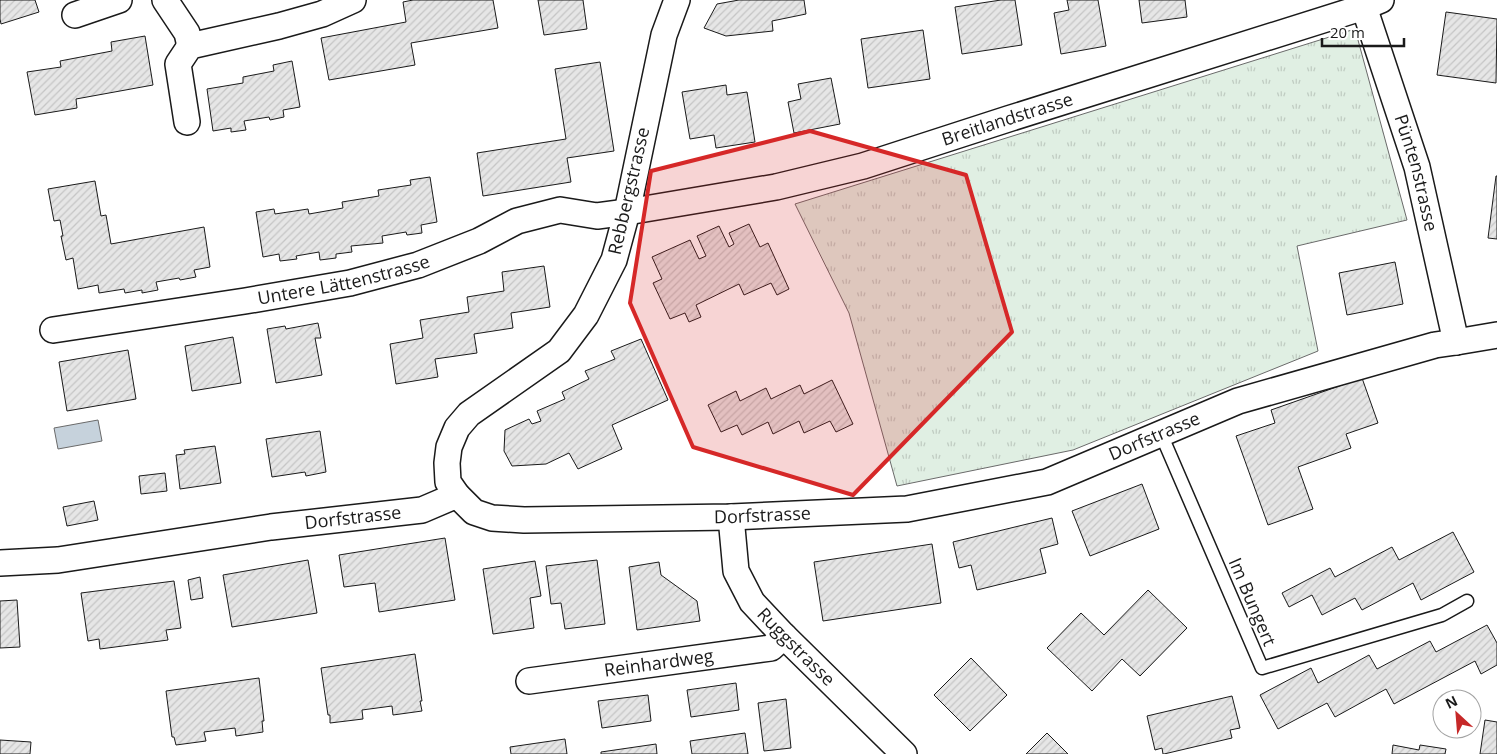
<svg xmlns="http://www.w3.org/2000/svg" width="1497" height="754" viewBox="0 0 1497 754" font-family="'Open Sans',sans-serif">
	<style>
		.grass { fill: url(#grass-tufts); stroke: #6a6a6a }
		.water { fill: #c6d2dc; stroke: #6a6a6a }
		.building { fill: url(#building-hatch); stroke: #1a1a1a }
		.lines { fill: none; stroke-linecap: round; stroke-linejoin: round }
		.service-casing { stroke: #1a1a1a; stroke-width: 15 }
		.minor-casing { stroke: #1a1a1a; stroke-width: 28 }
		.service { stroke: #fff; stroke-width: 12 }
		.minor { stroke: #fff; stroke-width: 25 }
		.marked { fill: #d62828; fill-opacity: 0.2; stroke: #d62828; stroke-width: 4; stroke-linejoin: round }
		.labels { text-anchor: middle; stroke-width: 4; stroke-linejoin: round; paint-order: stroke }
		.street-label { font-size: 18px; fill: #1a1a1a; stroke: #fff }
	</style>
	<defs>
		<pattern id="grass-tufts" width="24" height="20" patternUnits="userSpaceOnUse" patternTransform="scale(1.25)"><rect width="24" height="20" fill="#e0efe3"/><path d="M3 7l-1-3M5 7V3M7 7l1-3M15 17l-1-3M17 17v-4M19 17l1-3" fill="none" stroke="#c0ccc2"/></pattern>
		<pattern id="building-hatch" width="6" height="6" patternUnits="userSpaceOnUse" patternTransform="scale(1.25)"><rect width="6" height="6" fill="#e6e6e6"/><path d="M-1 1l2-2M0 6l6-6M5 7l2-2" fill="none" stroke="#c5c5c5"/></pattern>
	</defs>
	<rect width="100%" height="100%" fill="#fff"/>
	<path class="grass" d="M1355 29 1407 220 1297 246 1318 351 1073 450 897 486 849 313 795 204Z"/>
	<path class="water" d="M98 420 102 441 58 449 54 428Z"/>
	<path class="building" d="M0 0H35L39 12 1 24 0 19Z
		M413 0H493L498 28 411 43 415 65 329 80 321 38 406 22 403 2Z
		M538 0H583L587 29 544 35Z
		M739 0H804L806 14 772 21 773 31 726 36 704 28 717 4Z
		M1001 0H1015L1022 45 962 54 955 7Z
		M1067 0H1098L1106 46 1061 54 1054 13 1069 10Z
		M1139 0H1185L1187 17 1142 23Z
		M1446 12 1497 19 1496 83 1437 75Z
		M923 30 930 79 868 88 861 39Z
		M145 36 153 85 76 99 77 108 35 115 27 72 61 67 60 61 112 51 111 42Z
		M292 61 300 107 283 110 284 117 270 120 269 117 244 121 246 130 231 132V128L213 131 207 89 243 83V77L274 71 273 65Z
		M600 62 614 151 567 158 571 182 483 196 477 153 566 139 555 69Z
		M831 78 840 124 794 133 788 102 801 99 798 84Z
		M726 85 727 95 747 92 755 142 716 148 714 135 690 139 682 92Z
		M1496 176H1497V239L1488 238Z
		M430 177 437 222 421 225 422 233 407 235 406 232 382 236 383 243 351 246 352 252 336 254V258L320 260 319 252 296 256 297 259 280 261 279 254 263 257 256 212 274 209 275 214 308 209 309 214 343 208 342 202 379 196 378 190 411 185 410 180Z
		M95 181 101 216 106 215 111 244 204 227 210 267 194 270 196 277 180 280 179 278 156 282 158 290 142 293V290L125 293 124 289 99 293 98 285 78 289 73 258 66 260 61 236H63L60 220 54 221 48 189Z
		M749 224 760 247 768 243 789 289 777 295 771 283 744 295 739 284 696 305 701 317 689 322 685 313 670 319 653 283 662 279 652 257 690 240 699 259 706 256 697 236 719 226 729 247 734 244 729 233Z
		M1395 262 1403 304 1347 315 1339 273Z
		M544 266 550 307 511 313 513 328 474 334 477 353 435 359 438 377 396 384 390 344 423 338 420 320 469 312 467 297 504 291 502 272Z
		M318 323 321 338H315L322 375 276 383 267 329 285 326 286 329Z
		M233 337 241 383 192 391 185 346Z
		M641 339 668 400 612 425 622 449 578 469 569 453 546 464 512 466 504 451 505 430 529 419 532 424 541 421 537 411 565 399 562 392 589 379 585 371 615 359 611 351Z
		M128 350 136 399 67 411 59 362Z
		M1362 378 1378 423 1346 434 1351 448 1298 467 1313 509 1268 525 1236 436 1275 423 1271 410Z
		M832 380 853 424 836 432 830 421 804 433 799 421 773 434 768 422 742 435 737 425 721 432 708 405 736 391 740 401 766 388 771 399 800 385 804 394Z
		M320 431 326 472 306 476 305 472 272 477 266 439Z
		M215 446 221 483 180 489 176 455 185 454 184 450Z
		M165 473 167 491 141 494 139 476Z
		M1142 484 1159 529 1090 556 1072 511Z
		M94 501 98 520 67 526 63 507Z
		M1052 518 1058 544 1040 549 1046 573 977 590 971 565 959 568 953 542Z
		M1453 532 1474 572 1421 600 1413 583 1362 610 1355 598 1322 615 1312 595 1289 607 1282 593 1330 568 1335 577 1392 547 1399 560Z
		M445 538 455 600 379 612 375 583 344 587 339 555Z
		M932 544 941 603 823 621 814 562Z
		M308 560 317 613 232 627 223 575Z
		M597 560 605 624 565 629 561 603 551 604 546 566Z
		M535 561 541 596 530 598 534 628 493 634 483 569Z
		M659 562 661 575 697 601 700 621 637 630 629 567Z
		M200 577 203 598 191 600 188 580Z
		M174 581 181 628 166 630 168 640 100 649 99 639 88 641 81 593Z
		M1148 590 1187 628 1140 676 1122 659 1092 691 1047 648 1081 613 1104 635Z
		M17 600 20 647 0 648V601Z
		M1487 625 1497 643V665L1481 674 1475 661 1394 704 1386 689 1335 717 1327 703 1278 729 1260 695 1311 668 1318 683 1369 655 1377 669 1430 641 1436 652Z
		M415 654 422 701H420L422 711 393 715 392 706 362 710 363 719 330 723V715H328L321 668Z
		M971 658 1007 695 970 731 934 695Z
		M259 678 264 721H262L263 732 236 736 235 728 204 732 206 741 176 745 174 737H172L166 691Z
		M736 683 739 710 691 717 687 690Z
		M648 695 651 721 602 728 598 701Z
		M1232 696 1240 728 1230 730 1232 738 1164 754H1163L1162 748 1155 750 1147 716Z
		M786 699 791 748 764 751 758 703Z
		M1485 720 1497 722V754H1480Z
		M745 733 748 754H692L690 741Z
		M1047 733 1068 754H1026Z
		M565 739 567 754H511L510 747Z
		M0 740 31 742 30 754H0Z
		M656 744 657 754H601V752Z
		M1393 745 1419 750 1420 745 1446 749 1445 754H1392Z"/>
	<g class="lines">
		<defs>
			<path id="service" d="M1161 434 1262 668 1442 615 1467 601"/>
			<g id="minor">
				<path d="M165 0 187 33 190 46"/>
				<path id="s1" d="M677 0 664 35 627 212 614 260 586 315 559 351 469 414 457 428 449 447 447 463 448 482 457 495 474 512 492 518 524 520 731 517 907 509 1047 482 1238 401 1435 345 1456 342 1497 335"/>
				<path id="s2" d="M1364 7 1417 167 1456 342"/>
				<path d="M75 15 119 0"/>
				<path d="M187 122 178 64 190 46 279 26 322 14 353 0"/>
				<path id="s3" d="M53 330 245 301 350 283 418 265 479 241 517 221 560 210 597 216 627 212 776 187 863 166 1008 119 1364 7 1381 0"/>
				<path id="s4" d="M731 517 736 571 752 602 784 636 904 754"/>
				<path id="s5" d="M0 563 58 560 271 527 422 510 457 495"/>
				<path id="s6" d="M529 681 771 648 784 636"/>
			</g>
		</defs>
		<use href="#service" class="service-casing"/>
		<use href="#minor" class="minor-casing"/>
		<use href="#service" class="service"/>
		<use href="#minor" class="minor"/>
	</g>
	<path class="marked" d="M810 131 966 175 1012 332 853 495 693 447 630 303 651 171Z"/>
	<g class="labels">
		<g class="street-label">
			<text dy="6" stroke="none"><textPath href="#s3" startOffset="984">Breitlandstrasse</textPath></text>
			<text dy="6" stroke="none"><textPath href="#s2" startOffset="174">Püntenstrasse</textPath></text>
			<text transform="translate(629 191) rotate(-77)" y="6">Rebbergstrasse</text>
			<text dy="6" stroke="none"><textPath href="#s3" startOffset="295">Untere Lättenstrasse</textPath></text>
			<text dy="6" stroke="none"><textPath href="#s1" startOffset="1292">Dorfstrasse</textPath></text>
			<text dy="6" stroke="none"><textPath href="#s1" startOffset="888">Dorfstrasse</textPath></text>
			<text dy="6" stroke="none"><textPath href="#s5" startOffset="356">Dorfstrasse</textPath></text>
			<text transform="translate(1252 602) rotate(67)" y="6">Im Bungert</text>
			<text dy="6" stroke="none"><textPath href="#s4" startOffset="152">Ruggstrasse</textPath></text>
			<text dy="6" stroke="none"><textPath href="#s6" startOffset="131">Reinhardweg</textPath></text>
		</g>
	</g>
	<g transform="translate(1457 714) rotate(334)"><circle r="24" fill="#ffffff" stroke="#a3a3a3"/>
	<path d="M0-4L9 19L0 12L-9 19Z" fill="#c62828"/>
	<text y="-8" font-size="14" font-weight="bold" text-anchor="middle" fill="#1a1a1a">N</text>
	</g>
	<path d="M1322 38v8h82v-8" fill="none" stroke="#1a1a1a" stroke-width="2.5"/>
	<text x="1330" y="38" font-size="15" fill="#1a1a1a" stroke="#ffffff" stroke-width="4" paint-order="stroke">20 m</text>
</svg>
